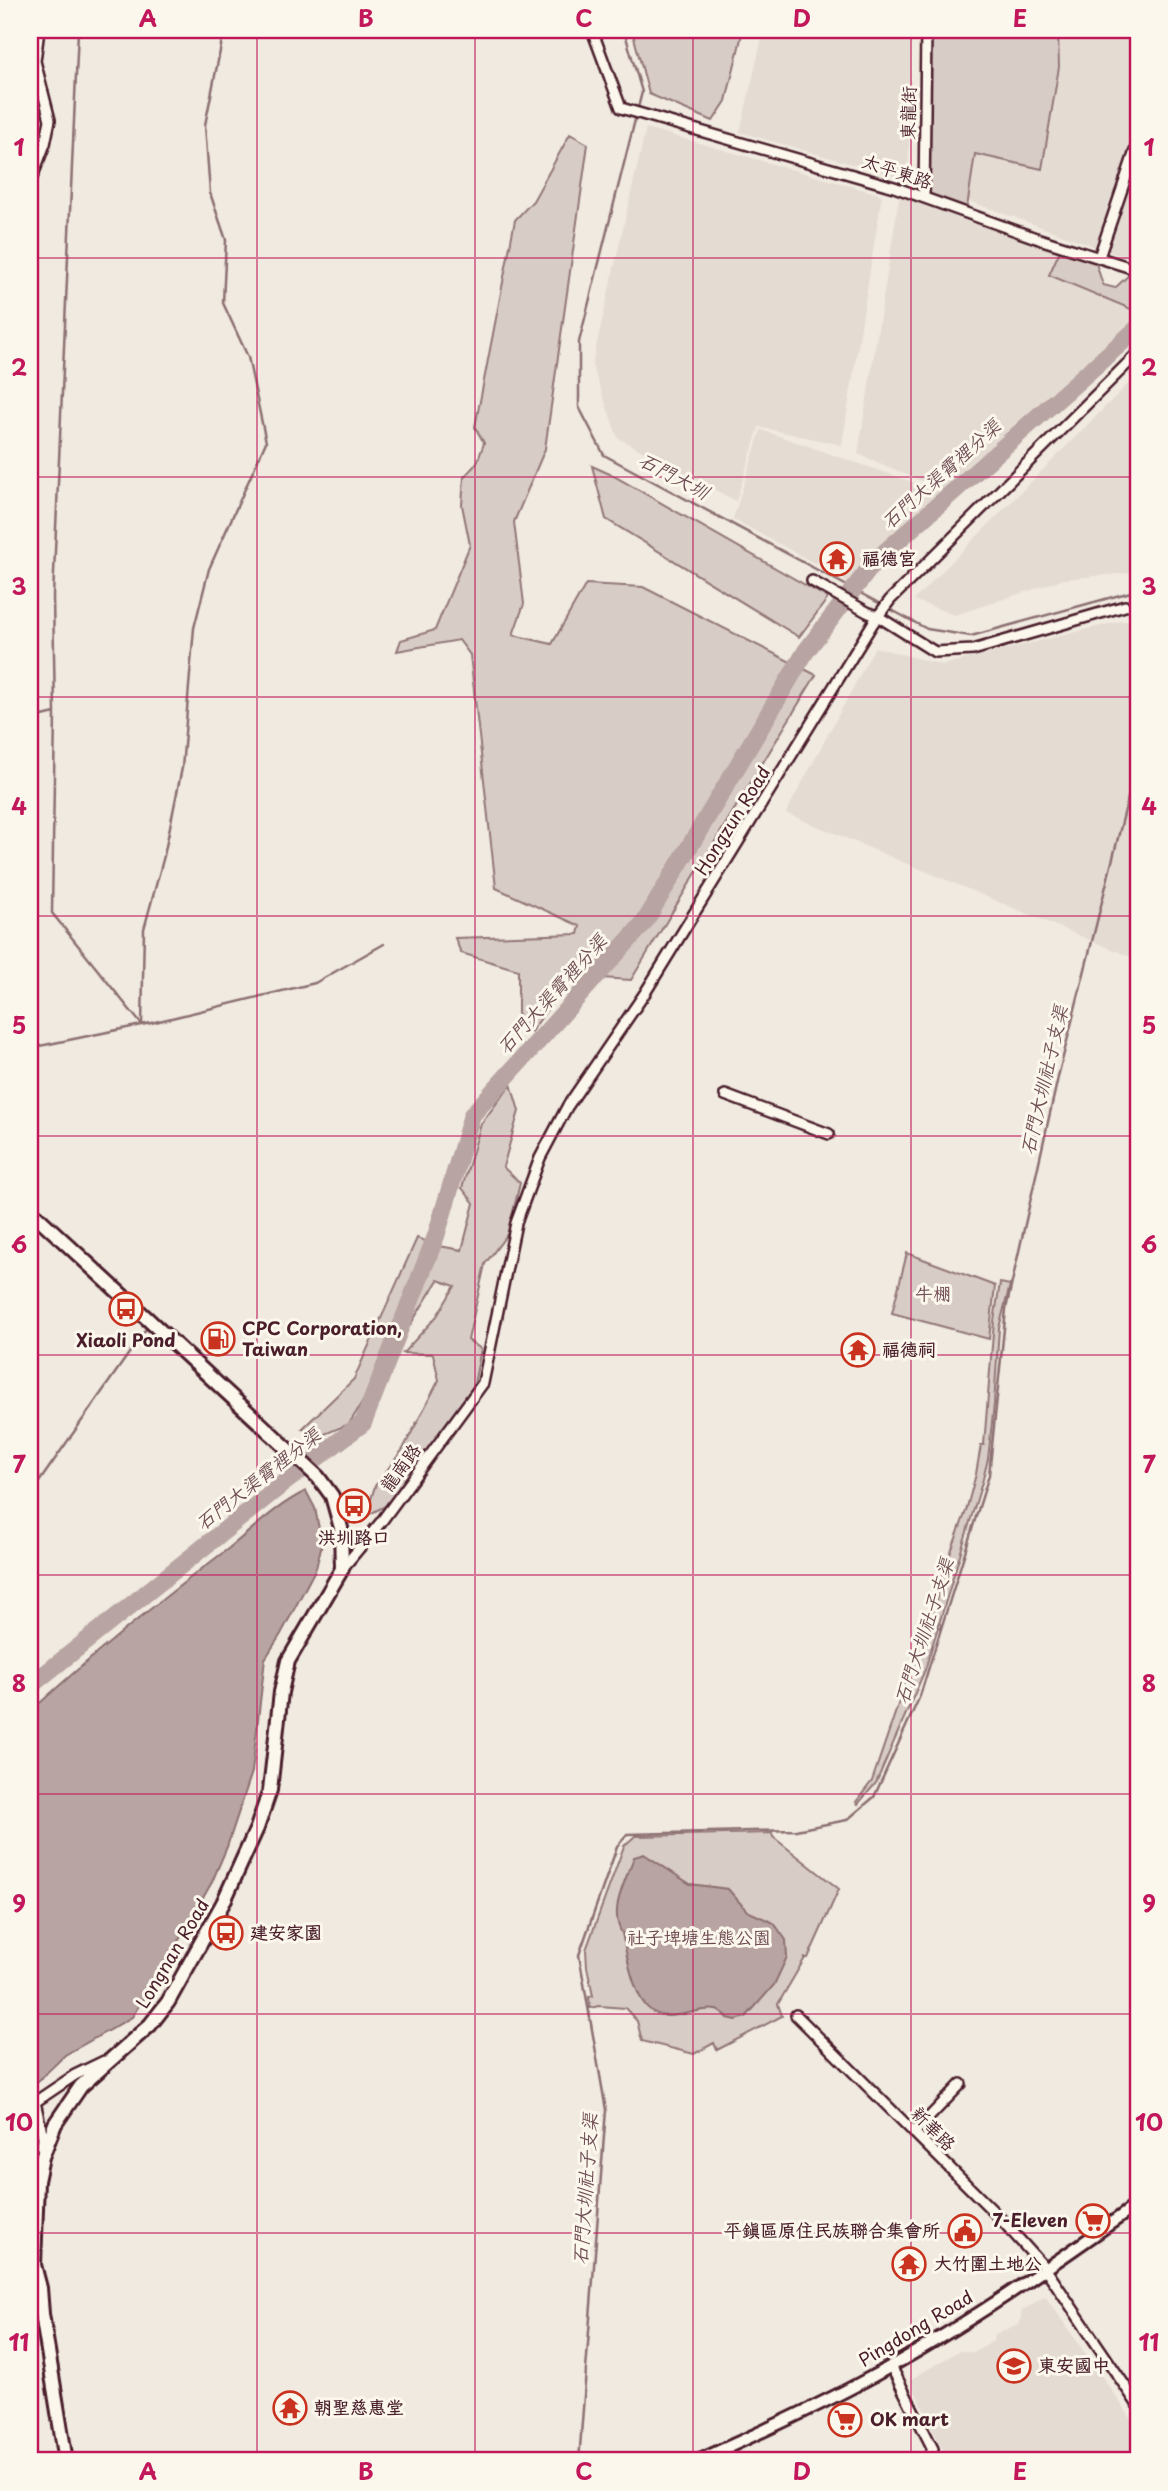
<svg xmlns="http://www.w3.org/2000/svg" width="1168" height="2491" viewBox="0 0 1168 2491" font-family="'Playpen Sans','LXGW WenKai TC',sans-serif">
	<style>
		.built { fill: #e4dbd2 }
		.green { fill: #d8ccc6; stroke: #917678; stroke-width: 2 }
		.water { fill: #b8a4a2; stroke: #8c6f72; stroke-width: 2 }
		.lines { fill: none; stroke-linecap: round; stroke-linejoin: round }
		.stream { stroke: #8c6f72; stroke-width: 2.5 }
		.river { stroke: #b8a4a2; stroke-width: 18 }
		.minor-casing { stroke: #4a1f2b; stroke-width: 14 }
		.tertiary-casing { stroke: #4a1f2b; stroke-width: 16 }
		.secondary-casing { stroke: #4a1f2b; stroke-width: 18 }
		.minor { stroke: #fbf7ec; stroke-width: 9 }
		.tertiary { stroke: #fbf7ec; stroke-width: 10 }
		.secondary { stroke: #fbf7ec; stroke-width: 12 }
		.grid { fill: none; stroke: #c2185b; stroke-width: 2; stroke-opacity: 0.55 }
		.labels { text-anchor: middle; stroke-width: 6; stroke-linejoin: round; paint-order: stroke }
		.street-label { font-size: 18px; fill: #4a1f2b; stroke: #fbf7ec }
		.poi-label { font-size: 18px; font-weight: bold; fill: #4a1f2b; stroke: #fbf7ec; text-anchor: start }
		.park-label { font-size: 18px; fill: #6e4a52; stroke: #fbf7ec }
		.water-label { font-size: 19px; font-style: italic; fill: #704e55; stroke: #fbf7ec }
		.neatline { fill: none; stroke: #c2185b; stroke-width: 2.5 }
		.grid-label { font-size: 23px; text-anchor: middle; font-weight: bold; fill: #c2185b }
	</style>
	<rect width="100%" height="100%" fill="#f0eae0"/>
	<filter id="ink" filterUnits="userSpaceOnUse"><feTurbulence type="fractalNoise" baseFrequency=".0143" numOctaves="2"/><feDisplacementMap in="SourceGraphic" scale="14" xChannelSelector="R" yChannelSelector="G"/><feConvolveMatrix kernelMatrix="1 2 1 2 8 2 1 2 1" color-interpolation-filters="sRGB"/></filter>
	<g filter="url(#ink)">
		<path class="built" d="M764 30H912L908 180 740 132Z
			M1059 30H1138V262L969 201 976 155 1043 169 1060 68Z
			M646 128 882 195 842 445 759 427 736 501 618 438 592 365Z
			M900 193 1059 249 1048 276 1138 313V324L946 491 858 454Z
			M1138 374V572L1064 579 955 615 914 600Z
			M761 430 944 493 874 558 853 586 836 575 850 558 829 543 816 564 733 519Z
			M1121 621H1138V960L786 813 875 647 942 665Z
			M1045 2296 1138 2428V2461H948L910 2380 959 2351 973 2352 984 2347 993 2341 995 2335 1020 2324 1022 2311Z"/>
		<path class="green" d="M632 30H743L726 101 713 121 649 94Z
			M928 30H1058L1059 67 1042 169 975 154 967 208 926 194Z
			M570 134 588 144 545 449 514 522 524 604 513 635 552 644 586 584 643 587 816 675 631 980 571 976 531 1032 518 1017V970L461 953 455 938 578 934 580 926 496 888 470 655 459 640 397 651 401 640 435 630 470 545 462 505 464 477 477 463 484 443 475 427 515 220 533 201Z
			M1061 248 1095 260 1103 285 1115 288 1130 274 1138 278V312L1049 275Z
			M592 466 612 475 828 598 799 637 606 519Z
			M511 1084 519 1111 503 1167 520 1183 508 1233 485 1264 468 1340 481 1349 473 1389 444 1432 393 1502 366 1516 375 1486 403 1449 439 1380 433 1354 403 1353 437 1316 455 1286 438 1280 349 1424 320 1436 302 1429 354 1379 417 1238 439 1246 462 1250 474 1203 462 1188 481 1124Z
			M907 1253 995 1286 989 1339 892 1313Z
			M1000 1283 1010 1285 999 1328 994 1404 988 1459 983 1479 925 1670 876 1783 858 1804 856 1802 872 1781 919 1643H924L945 1568 966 1511 976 1474 981 1445H984L994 1321Z
			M772 1833 773 1837 839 1889 808 1958H805L778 2004 782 2016 717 2050 714 2043 694 2054 642 2041 637 2021 625 2008 599 2006 590 2008 589 1997 593 1996 587 1967 586 1950 624 1846 635 1836Z"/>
		<path class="water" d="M306 1491 315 1508 322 1544 316 1568 281 1634 265 1659 252 1772 227 1847 212 1882 175 1947 132 2017 65 2055 30 2089V1712C93 1654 160 1600 229 1548 254 1528 277 1505 306 1491Z
			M644 1854 690 1884 728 1889 747 1911 774 1923 786 1940 787 1957 774 1985 746 2017 736 2020 728 2018C710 1992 666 2037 643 2002 632 1986 626 1952 622 1933 608 1910 626 1880 634 1857Z"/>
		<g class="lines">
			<path class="stream" d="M78 30 53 596 55 713 52 913 142 1025
				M624 30 642 92 579 342V407L604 455 927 629 971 636 1138 590
				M1133 592 1138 617
				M30 719 55 713
				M142 1025 144 929 164 856 182 768 194 628 209 569 266 442 248 357 223 303 226 240 210 193 205 125 221 46 222 30
				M30 1048 151 1023 315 983 384 944
				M30 1490 39 1482 146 1329
				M579 2461 606 2110 579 1955 617 1847 627 1834 796 1830 847 1820 874 1797 920 1696 989 1475 1006 1309 1059 1073 1138 758"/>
			<path class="river" d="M30 1686 285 1482 363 1423 436 1236 472 1115 644 923 806 651 876 560 1138 328"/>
			<defs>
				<path id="minor" d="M592 30 621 108 894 187 1036 238 1138 270
					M30 183 45 144 50 120 35 61 39 30
					M924 197 926 30
					M1099 257 1138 142
					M812 581 867 612 879 617 935 652 973 650 1125 606
					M725 1095 829 1134
					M342 1569 381 1522 483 1383 516 1223 540 1158 567 1107 645 993 873 623 890 600 1138 353
					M796 2015 999 2217 1045 2268 1138 2405
					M30 2102H35L75 2075 104 2061
					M35 2102 43 2137 42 2148
					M914 2133 961 2084
					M891 2366 933 2449 929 2457 920 2461"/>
				<path id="tertiary" d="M698 2461C754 2435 811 2410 866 2380 961 2329 1051 2266 1138 2204"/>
				<path id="secondary" d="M30 1210 318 1477 332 1496 341 1528 342 1569 288 1661 281 1692 270 1790 257 1828 223 1903 168 2002 150 2025 81 2086 55 2124 42 2157 37 2181 34 2265 40 2288 42 2314 66 2461"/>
			</defs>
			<use href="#minor" class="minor-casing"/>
			<use href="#tertiary" class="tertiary-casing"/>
			<use href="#secondary" class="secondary-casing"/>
			<use href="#minor" class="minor"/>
			<use href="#tertiary" class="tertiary"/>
			<use href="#secondary" class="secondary"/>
		</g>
	</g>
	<path class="grid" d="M257 30V2461M475 30V2461M693 30V2461M911 30V2461M30 258H1138M30 477H1138M30 697H1138M30 916H1138M30 1136H1138M30 1355H1138M30 1575H1138M30 1794H1138M30 2014H1138M30 2233H1138"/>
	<defs>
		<symbol id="temple-ring" viewBox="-11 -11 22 22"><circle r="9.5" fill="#fbf7ec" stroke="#c8321e" stroke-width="1.5"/><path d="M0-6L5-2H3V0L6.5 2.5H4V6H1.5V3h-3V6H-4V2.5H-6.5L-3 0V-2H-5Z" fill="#c8321e"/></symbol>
		<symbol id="bus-ring" viewBox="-11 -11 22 22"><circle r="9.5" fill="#fbf7ec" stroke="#c8321e" stroke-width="1.5"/><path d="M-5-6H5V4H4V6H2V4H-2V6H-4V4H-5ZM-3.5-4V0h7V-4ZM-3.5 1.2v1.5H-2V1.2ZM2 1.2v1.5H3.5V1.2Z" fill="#c8321e"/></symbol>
		<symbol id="fuel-ring" viewBox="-11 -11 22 22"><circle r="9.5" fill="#fbf7ec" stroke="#c8321e" stroke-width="1.5"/><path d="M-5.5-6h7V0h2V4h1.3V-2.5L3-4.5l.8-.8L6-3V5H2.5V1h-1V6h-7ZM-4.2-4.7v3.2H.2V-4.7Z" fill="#c8321e"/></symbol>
		<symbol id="supermarket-ring" viewBox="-11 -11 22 22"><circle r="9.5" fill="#fbf7ec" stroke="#c8321e" stroke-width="1.5"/><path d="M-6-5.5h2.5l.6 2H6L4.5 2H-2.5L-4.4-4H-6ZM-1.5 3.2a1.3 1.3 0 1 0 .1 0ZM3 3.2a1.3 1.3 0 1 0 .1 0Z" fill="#c8321e"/></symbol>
		<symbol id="civic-ring" viewBox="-11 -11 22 22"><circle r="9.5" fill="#fbf7ec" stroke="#c8321e" stroke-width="1.5"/><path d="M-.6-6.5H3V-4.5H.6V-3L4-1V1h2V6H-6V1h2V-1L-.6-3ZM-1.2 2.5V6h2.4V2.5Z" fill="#c8321e"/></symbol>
		<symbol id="school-ring" viewBox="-11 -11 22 22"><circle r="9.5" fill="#fbf7ec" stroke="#c8321e" stroke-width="1.5"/><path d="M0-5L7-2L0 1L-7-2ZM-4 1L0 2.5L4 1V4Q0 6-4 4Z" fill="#c8321e"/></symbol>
	</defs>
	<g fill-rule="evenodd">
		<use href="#temple-ring" x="818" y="540" width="38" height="38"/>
		<use href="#bus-ring" x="107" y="1290" width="38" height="38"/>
		<use href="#fuel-ring" x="199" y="1320" width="38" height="38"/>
		<use href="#temple-ring" x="839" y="1331" width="38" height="38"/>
		<use href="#bus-ring" x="335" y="1487" width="38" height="38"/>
		<use href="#bus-ring" x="207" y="1914" width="38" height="38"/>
		<use href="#supermarket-ring" x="1074" y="2202" width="38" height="38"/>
		<use href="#civic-ring" x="946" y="2212" width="38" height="38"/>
		<use href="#temple-ring" x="890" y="2245" width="38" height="38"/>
		<use href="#school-ring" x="995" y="2347" width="38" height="38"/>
		<use href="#temple-ring" x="271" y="2389" width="38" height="38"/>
		<use href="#supermarket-ring" x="826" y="2401" width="38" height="38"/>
	</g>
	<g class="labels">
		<g class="street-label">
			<text transform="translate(909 113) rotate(-89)" y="6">東龍街</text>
			<text transform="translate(897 172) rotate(18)" y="6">太平東路</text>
			<text transform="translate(733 821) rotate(-58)" y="6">Hongzun Road</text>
			<text transform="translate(401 1468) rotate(-54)" y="6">龍南路</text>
			<text transform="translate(173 1954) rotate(-59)" y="6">Longnan Road</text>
			<text transform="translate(933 2129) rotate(45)" y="6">新華路</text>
			<text transform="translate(916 2329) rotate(-31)" y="6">Pingdong Road</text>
		</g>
		<g class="poi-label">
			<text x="862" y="565">福德宮</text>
			<text x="242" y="1335">CPC Corporation,<tspan x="242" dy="21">Taiwan</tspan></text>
			<text x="126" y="1347" text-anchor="middle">Xiaoli Pond</text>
			<text x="882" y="1356">福德祠</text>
			<text x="354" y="1544" text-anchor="middle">洪圳路口</text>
			<text x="250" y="1939">建安家園</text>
			<text x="1068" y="2227" text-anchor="end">7-Eleven</text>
			<text x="940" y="2237" text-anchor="end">平鎮區原住民族聯合集會所</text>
			<text x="934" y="2270">大竹圍土地公</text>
			<text x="1038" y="2372">東安國中</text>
			<text x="314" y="2414">朝聖慈惠堂</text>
			<text x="870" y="2426">OK mart</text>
		</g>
		<g class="park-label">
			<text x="933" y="1300">牛棚</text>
			<text x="699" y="1944">社子埤塘生態公園</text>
		</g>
		<g class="water-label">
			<text transform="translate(941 474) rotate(-42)" y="7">石門大渠霄裡分渠</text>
			<text transform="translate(674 476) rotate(28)" y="7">石門大圳</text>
			<text transform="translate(552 994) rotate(-48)" y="7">石門大渠霄裡分渠</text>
			<text transform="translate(1044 1080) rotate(-77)" y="7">石門大圳社子支渠</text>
			<text transform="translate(258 1479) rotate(-38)" y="7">石門大渠霄裡分渠</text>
			<text transform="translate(924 1631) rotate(-72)" y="7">石門大圳社子支渠</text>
			<text transform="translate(585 2189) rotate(-86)" y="7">石門大圳社子支渠</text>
		</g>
	</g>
	<rect width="1168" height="2491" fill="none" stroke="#fbf7ec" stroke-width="77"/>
	<rect x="38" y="38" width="1092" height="2414" class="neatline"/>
	<g class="grid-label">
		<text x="148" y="27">A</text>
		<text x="366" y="27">B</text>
		<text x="584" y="27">C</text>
		<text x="802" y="27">D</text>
		<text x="1020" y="27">E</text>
		<text x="19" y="156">1</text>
		<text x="1149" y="156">1</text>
		<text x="19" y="376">2</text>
		<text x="1149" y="376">2</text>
		<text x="19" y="595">3</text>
		<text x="1149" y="595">3</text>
		<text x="19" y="815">4</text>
		<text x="1149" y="815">4</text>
		<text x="19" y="1034">5</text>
		<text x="1149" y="1034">5</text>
		<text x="19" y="1253">6</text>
		<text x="1149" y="1253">6</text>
		<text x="19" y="1473">7</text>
		<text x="1149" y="1473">7</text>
		<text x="19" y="1692">8</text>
		<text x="1149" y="1692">8</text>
		<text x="19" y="1912">9</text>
		<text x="1149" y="1912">9</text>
		<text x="19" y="2131">10</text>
		<text x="1149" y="2131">10</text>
		<text x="19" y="2351">11</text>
		<text x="1149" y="2351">11</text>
		<text x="148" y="2480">A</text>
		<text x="366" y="2480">B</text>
		<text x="584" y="2480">C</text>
		<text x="802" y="2480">D</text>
		<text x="1020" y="2480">E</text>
	</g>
</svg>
